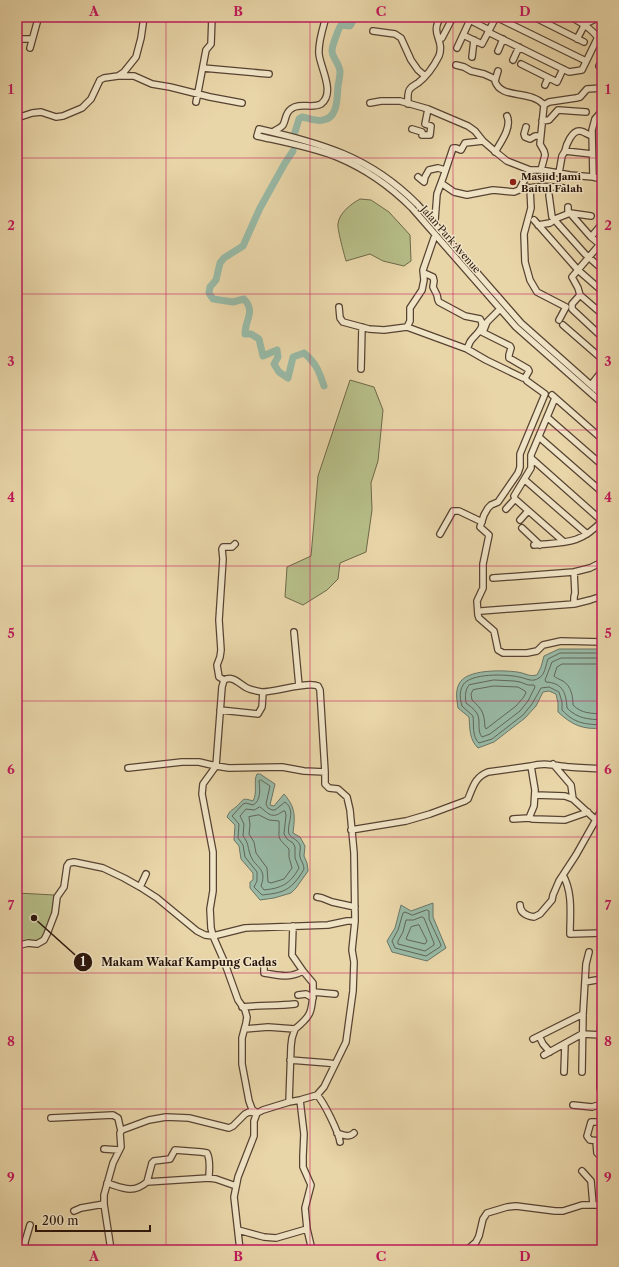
<svg xmlns="http://www.w3.org/2000/svg" width="619" height="1267" viewBox="0 0 619 1267" font-family="'Libre Caslon Text',serif">
	<style>
		.green { fill: #b6bd87; stroke: #6e6848 }
		.water { fill: #98b9a5; stroke: #6b7667 }
		.lines { fill: none; stroke-linecap: round; stroke-linejoin: round }
		.shore { stroke: #606658; stroke-width: 1 }
		.river { stroke: #98b9a5; stroke-width: 7 }
		.minor-casing { stroke: #574332; stroke-width: 8 }
		.minor { stroke: #f0e4c6; stroke-width: 5.5 }
		.grid { fill: none; stroke: #c2185b; stroke-width: 1; stroke-opacity: 0.55 }
		.poi-dot { fill: #8f2418; stroke: #f0e4c6; stroke-width: 1.5 }
		.labels { text-anchor: middle; stroke-width: 3; stroke-linejoin: round; paint-order: stroke }
		.poi-label { font-size: 10px; font-weight: bold; fill: #27120a; stroke: #f0e4c6; text-anchor: start }
		.street-label { font-size: 10px; fill: #27120a; stroke: #f0e4c6 }
		.leader { fill: none; stroke: #27120a; stroke-width: 1.5 }
		.callout-dot { fill: #27120a; stroke: #f0e4c6; stroke-width: 1.5 }
		.mark-label { font-size: 12px; text-anchor: middle; font-weight: bold; fill: #fff }
		.callout-label { font-size: 11px; text-anchor: middle; font-weight: bold; fill: #27120a; stroke: #f0e4c6; stroke-width: 3; stroke-linejoin: round; paint-order: stroke }
		.neatline { fill: none; stroke: #c2185b; stroke-width: 1.5 }
		.grid-label { font-size: 13px; text-anchor: middle; font-weight: bold; fill: #c2185b }
	</style>
	<rect width="100%" height="100%" fill="#e8d5a8"/>
	<filter id="stains"><feTurbulence type="fractalNoise" baseFrequency=".005" numOctaves="4"/><feColorMatrix values="0 0 0 0 .2 0 0 0 0 .09 0 0 0 0 .02 0 0 0 .5 -.17"/></filter>
	<radialGradient id="worn" r=".72"><stop offset=".6" stop-color="#630" stop-opacity="0"/><stop offset="1" stop-color="#630" stop-opacity=".3"/></radialGradient>
	<path class="green" d="M360 199 371 200 389 212 410 235 411 261 404 266 383 261 370 254 346 261C344 254 337 228 338 224 339 213 351 204 360 199Z
		M350 380 374 387 383 410 378 461 371 483 372 510 366 552 340 563 338 579 327 590 303 605 285 597 287 567 311 556 318 476Z
		M17 893 54 895 52 915 49 920 45 936 41 941 17 945Z"/>
	<path class="water" d="M559 649H602V728C583 730 572 725 558 712V703L556 694 549 691 543 692 536 706 525 718 494 742 478 748C469 739 470 729 469 717L458 708C457 700 455 692 459 684 466 669 502 670 517 672 526 673 528 677 537 675L541 667 544 656Z
		M257 774H260L275 784 270 805 274 806 284 794C296 808 295 816 293 833L300 837 305 846 304 856 307 863 308 871 296 888 291 893 274 898 260 900 250 888V882L253 880V873L241 859 239 846 234 840 235 825 227 817C230 810 231 811 236 807 244 800 241 797 253 801 258 792 253 781 257 774Z
		M433 903V917L446 948 427 961 392 952 387 941 395 928 401 905 411 911Z"/>
	<g class="lines">
		<path class="shore" d="M602 653H560L548 659C546 664 545 675 539 678 532 683 526 678 519 677 506 674 470 673 463 685 459 692 460 699 462 706L473 716C474 725 472 737 479 743L492 739 523 715 532 704 541 688 549 687 559 692 562 702V710C575 724 585 724 602 725
			M602 658H561L552 662 545 680 546 682C563 683 566 693 567 708 578 719 588 719 602 720
			M602 664H562L557 667 554 676C556 678 559 679 563 681 571 686 573 696 573 705 582 714 591 713 602 714
			M494 680 514 681 520 682 528 685H534L535 687 528 701 520 711 490 734 482 737C476 730 482 719 476 712 474 709 470 706 466 703 465 696 465 690 469 685Z
			M494 686 518 687 525 691 526 693 523 698 516 706 486 729 485 727C484 713 483 710 472 700L471 694 473 690Z
			M261 780 270 786 266 804 268 808 272 810H275L285 802C297 811 286 824 289 834 291 838 297 839 300 845 301 849 299 853 300 857 301 861 304 864 304 869 303 871 301 874 299 877 288 892 280 893 262 895L254 887 257 881V872L245 857 243 845 238 838 239 824 232 816 243 804 246 803 253 805C261 801 260 789 259 781Z
			M260 807C268 813 272 820 283 811H285L286 815 284 834 287 839 293 843 295 847V858L299 868C290 884 282 888 264 890L261 886C268 867 254 868 250 854 247 845 249 844 243 836L244 824 240 816 246 809 254 810Z
			M259 815 269 820 279 821C280 840 275 835 289 849V857L292 868 284 879 271 883 268 882 267 868 256 853 254 842 249 834 250 825 249 817Z
			M427 910 429 911V919L441 945 440 947 426 956 395 948 392 941 398 930 403 913 405 912 412 915Z
			M422 917 424 918 434 943V945L425 951 398 944V941L403 932 406 920H413Z
			M419 925 427 941 425 944 408 940 406 939 411 927Z"/>
		<path class="river" d="M295 132 299 119 302 117C308 118 317 122 323 120 338 118 337 98 338 86 339 81 340 76 340 71 339 63 332 57 332 51 332 46 338 30 341 25L350 26 353 21 354 17
			M293 151 285 163 260 208 243 246 224 258 220 263 216 280 210 287 209 293 213 299 233 302 244 299C256 312 245 319 245 334H251L259 339 263 356 277 350 278 357 274 364 279 372 288 378 293 357 304 353C316 363 319 371 324 386"/>
		<defs>
			<path id="minor" d="M464 17 489 30
				M496 17 586 61
				M534 17 584 42
				M571 17C584 24 595 31 602 44
				M17 18 35 17
				M128 18V17
				M373 31 395 34 401 38 411 60 418 70 425 76
				M488 32 569 72 582 70 598 37 602 35
				M463 35 482 44 496 17
				M442 38 453 17
				M17 39H32
				M577 39 585 24 600 17
				M30 48 38 19 37 17
				M457 48 470 20
				M498 51 503 39
				M472 57 474 40
				M513 60 519 47
				M521 64 557 82 563 69
				M456 65 464 67 471 71 484 74 495 79
				M599 66 602 60
				M203 68 269 74
				M498 71 495 81C501 100 530 89 544 105
				M119 76H134L152 84 170 87 210 97 242 103
				M545 85 548 78
				M196 102 199 87 206 50 211 44 212 17
				M370 103 381 101H400L428 109 468 126 475 131 483 141 497 153 507 161 530 170H541L570 175 593 177 602 179
				M408 104C408 100 407 92 410 89 412 86 415 85 418 83 427 76 434 66 439 56 445 39 429 34 441 17
				M17 118 32 113 41 112 56 117 63 116 82 108 91 99 100 80 104 78 118 76 124 72 136 57 141 38 144 17
				M542 121 549 120 558 110 586 112
				M526 127 524 134 525 137 530 139 535 136H540
				M412 129 422 132V135H430L431 126 425 124 428 109
				M273 132C275 130 281 128 283 125 286 120 285 113 291 109 299 102 312 109 321 104 336 93 320 67 319 54 318 42 323 28 326 17
				M565 151C566 145 572 130 580 131 583 131 588 135 592 136
				M495 152C501 142 512 127 507 116
				M541 170 545 155 544 151 540 144 544 105 549 102 576 98 580 97 587 89 602 88
				M559 173 562 156 565 151 592 154
				M418 177 424 182 425 177 429 170 438 168 445 170
				M593 177 592 130 595 119 602 111
				M441 183 454 192 467 195 493 190 514 192 519 190 530 170
				M522 186 530 188 531 208 524 234 525 262 530 280 537 292 566 307 559 320
				M530 188C540 185 553 187 564 188
				M549 195 552 217 585 254 602 269
				M568 207V211L570 213 591 237 602 246
				M435 220 437 194 444 175 453 148H456L461 150 465 143 483 141
				M534 220 578 270 602 291
				M538 225 550 223 555 219 570 213 591 216
				M591 237 601 225
				M424 273 433 277 434 281 433 287 437 295 438 300 439 302 465 316 480 319C487 328 474 335 470 342 469 344 468 347 467 349
				M580 295 578 288 572 277 600 244
				M580 295 572 304V309L602 337
				M580 295 602 314
				M339 307 340 318 343 322 369 329 384 330 407 327 467 349 486 360 523 378H525L527 381 545 394 520 454V467L518 473 498 502 491 505 488 508 484 515 480 527 489 535 483 564V588L477 601 478 615 479 618 494 631 498 650 503 653H527L537 651 543 645 561 641 602 642
				M563 325 602 359
				M407 327 410 321V308L422 290 424 280 423 270 434 238
				M480 331 510 346 511 348 509 355V358L528 369 529 371 525 378
				M483 332 487 322 500 309
				M361 369 362 327
				M591 385 602 371
				M595 389 602 380
				M552 395 602 439
				M602 395 521 323 417 204C369 156 323 144 259 129L257 136C284 142 312 147 337 157 366 169 391 187 412 208L516 327 602 403
				M547 417 602 465
				M539 437 602 492
				M531 458 602 521
				M525 480 587 534
				M515 499 564 542
				M506 509 515 499 514 496 531 468V455L555 398
				M520 520 528 511
				M522 528 540 545
				M440 534 453 511H459L482 522
				M534 545C564 542 580 545 602 521
				M574 572 575 593 574 597V604
				M493 578 574 572 590 568 602 562
				M481 611 574 604 590 600 602 596
				M294 632 299 686
				M224 680 219 677 217 665 220 657 221 650 219 620 223 559 222 549 223 547H232L235 544
				M220 710 258 714 262 707 263 692
				M553 764 571 785 573 799
				M531 766C545 762 556 766 570 767 580 768 591 768 602 769
				M128 768 182 762H199L216 766 229 768 282 767 304 771 325 772
				M535 795 565 796 573 799 596 820
				M529 818 533 819 565 820 588 812
				M351 830 406 821 430 814 465 801 468 799C473 787 475 777 488 772L531 766 535 790 534 806 529 818 513 819
				M563 875C573 893 570 914 570 934L602 933
				M140 887 146 874
				M317 897 322 898 332 902 355 907
				M520 905C520 913 527 916 534 917L540 914 552 900 553 895 559 881 576 855 602 809
				M293 926 292 955 303 971 313 983V992
				M17 946 28 943 37 944 44 940 47 934 55 913 57 897 64 887 67 866 69 863 74 862 103 868 124 878 140 887 157 898 197 931 205 935 213 936 245 928 328 925 347 921H355
				M264 967V973C279 975 288 979 303 971
				M585 982 602 979
				M298 995 306 994 313 998
				M242 1007C260 1005 277 1006 295 1004
				M602 1007 600 1035V1088L602 1091
				M245 1029 268 1027 295 1029C311 1016 312 1012 313 992L335 994
				M539 1036 543 1044 550 1052
				M533 1039 583 1014
				M544 1055 582 1034 602 1035
				M290 1060 328 1063 335 1064
				M564 1072 565 1044
				M582 1072 583 1014 586 964 589 952
				M317 1095C324 1102 339 1133 340 1142
				M300 1100 304 1134 303 1156V1167L311 1185 305 1208 307 1229 312 1250
				M289 1102 291 1046 292 1038 295 1029
				M573 1105 592 1107 602 1104
				M51 1118 113 1115 118 1118 121 1131
				M602 1122H591L587 1136 590 1140 602 1141
				M337 1133C343 1135 349 1138 354 1133
				M596 1141 597 1153 602 1157
				M104 1149 119 1150
				M582 1171 591 1181 593 1205
				M147 1182 152 1163 154 1161 170 1159 175 1150 201 1152 207 1153C211 1160 209 1170 209 1178
				M107 1183C123 1188 133 1194 147 1182L209 1178 216 1179 236 1186
				M74 1211 81 1208 104 1204
				M238 1230 264 1237 276 1238 307 1229
				M25 1250V1242L30 1225
				M111 1250 104 1204V1195L113 1163 121 1147 120 1133 122 1130 149 1120 166 1117 189 1118 229 1128 233 1126 245 1114 249 1112 257 1113 263 1110 289 1102 300 1100 317 1095 324 1087 346 1042 353 991 354 962 352 950 355 921 354 853 350 810 347 797 338 789 329 788 325 784V772L320 690 318 686C308 681 276 692 262 692 257 691 251 690 247 688 239 684 233 675 224 680L222 687 216 766 203 784 202 794 213 852V891L210 909 211 928 213 936 224 961 238 1000 245 1010 247 1017 246 1023 242 1038V1064L249 1101 252 1109 257 1113 254 1121V1136L238 1177 234 1197 240 1250
				M467 1250 476 1242 479 1236 483 1219 487 1213 507 1207 516 1206 555 1211H563L582 1205H602"/>
		</defs>
		<use href="#minor" class="minor-casing"/>
		<use href="#minor" class="minor"/>
	</g>
	<path class="grid" d="M166 17V1250M310 17V1250M453 17V1250M17 158H602M17 294H602M17 430H602M17 566H602M17 701H602M17 837H602M17 973H602M17 1109H602"/>
	<circle class="poi-dot" cx="513" cy="182" r="4"/>
	<g class="labels">
		<g class="poi-label">
			<text x="521" y="180">Masjid Jami<tspan x="521" dy="12">Baitul Falah</tspan></text>
		</g>
		<g class="street-label">
			<text transform="translate(451 239) rotate(49)" y="4">Jalan Park Avenue</text>
		</g>
	</g>
	<path class="leader" d="M34 918L83 962"/>
	<g class="callout-dot">
		<circle cx="34" cy="918" r="4"/>
		<circle cx="83" cy="962" r="10"/>
	</g>
	<g class="mark-label">
		<text x="83" y="966">1</text>
	</g>
	<g class="callout-label">
		<text x="189" y="966">Makam Wakaf Kampung Cadas</text>
	</g>
	<rect width="619" height="1267" fill="none" stroke="#e8d5a8" stroke-width="44"/>
	<path d="M36 1225v6h114v-6" fill="none" stroke="#27120a" stroke-width="2"/>
	<text x="42" y="1225" font-size="12" fill="#27120a" stroke="#f0e4c6" stroke-width="3" paint-order="stroke">200 m</text>
	<rect x="22" y="22" width="575" height="1223" class="neatline"/>
	<g class="grid-label">
		<text x="94" y="16">A</text>
		<text x="238" y="16">B</text>
		<text x="381" y="16">C</text>
		<text x="525" y="16">D</text>
		<text x="11" y="94">1</text>
		<text x="608" y="94">1</text>
		<text x="11" y="230">2</text>
		<text x="608" y="230">2</text>
		<text x="11" y="366">3</text>
		<text x="608" y="366">3</text>
		<text x="11" y="502">4</text>
		<text x="608" y="502">4</text>
		<text x="11" y="638">5</text>
		<text x="608" y="638">5</text>
		<text x="11" y="774">6</text>
		<text x="608" y="774">6</text>
		<text x="11" y="910">7</text>
		<text x="608" y="910">7</text>
		<text x="11" y="1046">8</text>
		<text x="608" y="1046">8</text>
		<text x="11" y="1182">9</text>
		<text x="608" y="1182">9</text>
		<text x="94" y="1261">A</text>
		<text x="238" y="1261">B</text>
		<text x="381" y="1261">C</text>
		<text x="525" y="1261">D</text>
	</g>
	<rect width="100%" height="100%" filter="url(#stains)"/>
	<rect width="100%" height="100%" fill="url(#worn)"/>
</svg>
